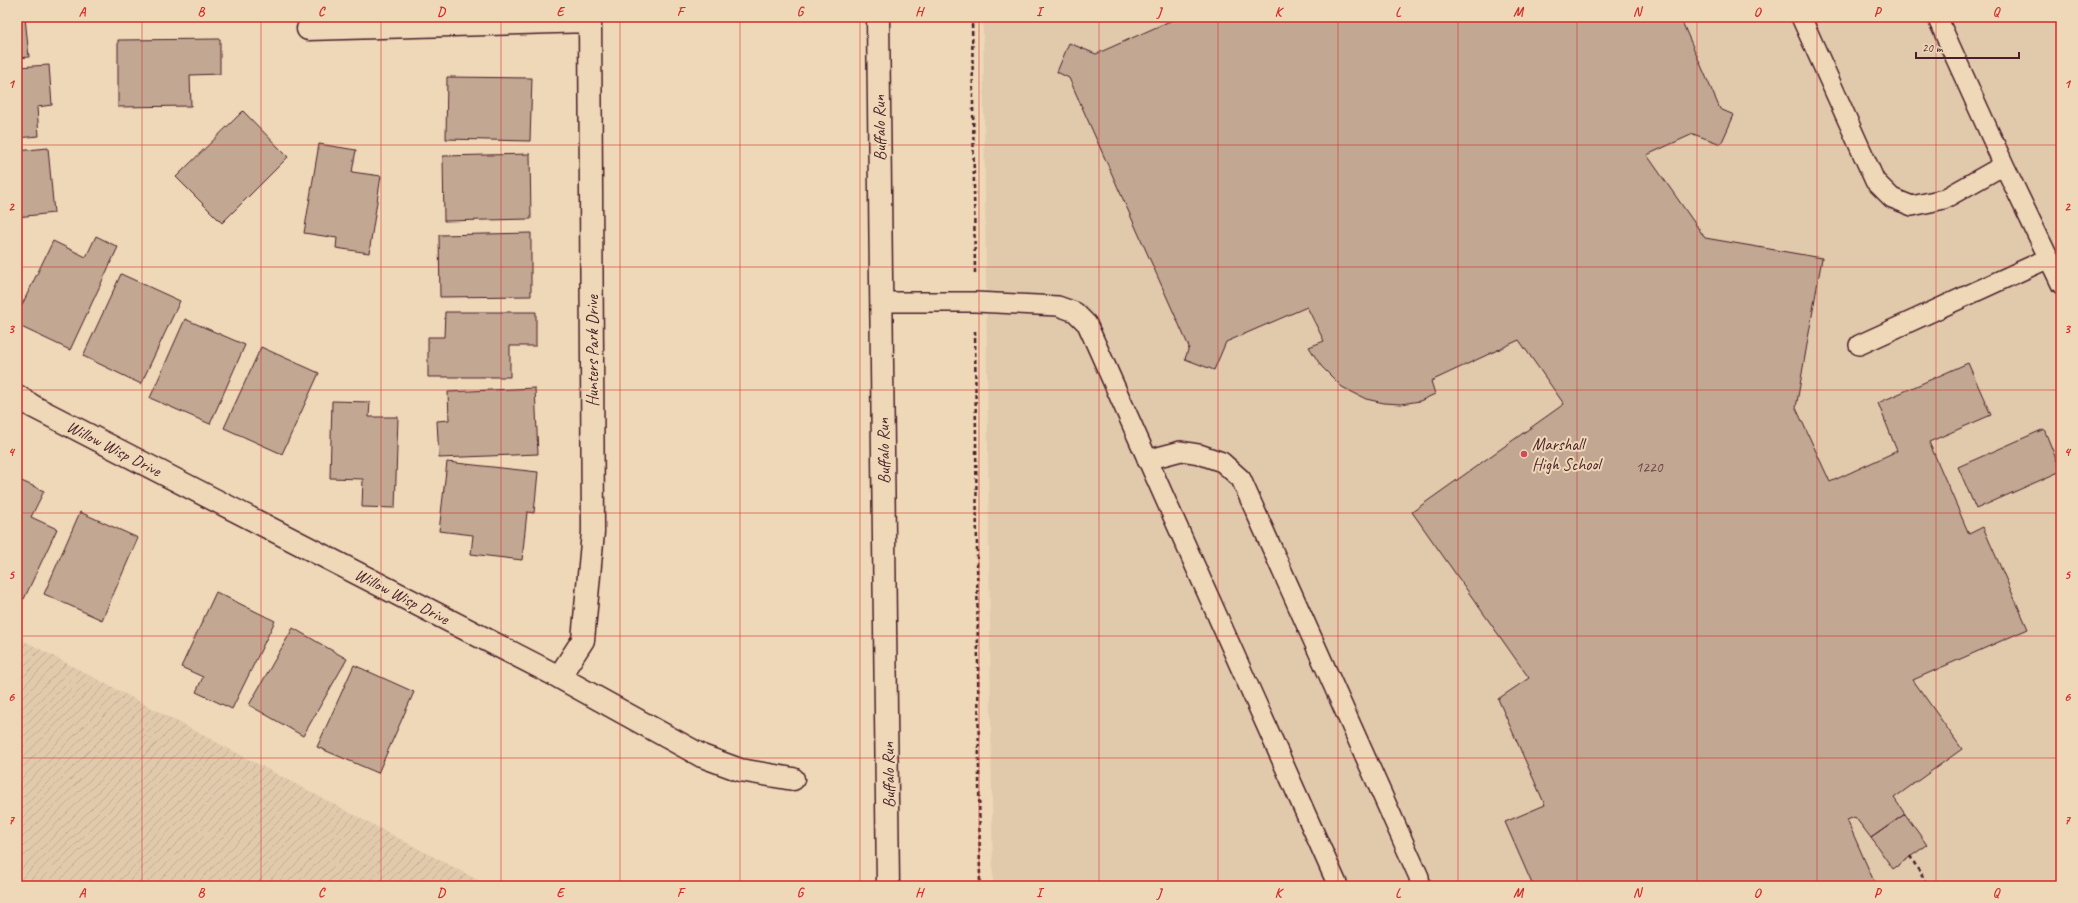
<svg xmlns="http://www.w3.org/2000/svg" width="2078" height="903" viewBox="0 0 2078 903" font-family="Caveat,sans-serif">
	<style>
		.built { fill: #e1c9ac }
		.industrial { fill: url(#industrial-furrows) }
		.building { fill: #c2a792; stroke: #4a1f2b }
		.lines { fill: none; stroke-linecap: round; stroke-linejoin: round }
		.service-casing { stroke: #4a1f2b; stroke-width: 22 }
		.minor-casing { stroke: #4a1f2b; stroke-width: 25 }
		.tertiary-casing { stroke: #4a1f2b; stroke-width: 25 }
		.path { stroke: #4a1f2b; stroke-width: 2.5; stroke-dasharray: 4 3; stroke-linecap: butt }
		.service { stroke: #eed8b7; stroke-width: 19 }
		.minor { stroke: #eed8b7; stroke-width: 22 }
		.tertiary { stroke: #eed8b7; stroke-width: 22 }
		.grid { fill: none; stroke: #d62828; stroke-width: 1; stroke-opacity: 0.55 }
		.poi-dot { fill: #d1495b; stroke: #eed8b7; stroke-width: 1.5 }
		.labels { text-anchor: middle; stroke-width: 4; stroke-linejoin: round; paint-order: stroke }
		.number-label { font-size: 15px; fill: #684145 }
		.street-label { font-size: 17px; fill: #4a1f2b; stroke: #eed8b7 }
		.poi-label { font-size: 17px; fill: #4a1f2b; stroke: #eed8b7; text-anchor: start }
		.neatline { fill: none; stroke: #d62828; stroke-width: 1.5 }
		.grid-label { font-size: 13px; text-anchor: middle; font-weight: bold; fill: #d62828 }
	</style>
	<defs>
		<pattern id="industrial-furrows" width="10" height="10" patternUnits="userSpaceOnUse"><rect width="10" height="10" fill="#e1c9ac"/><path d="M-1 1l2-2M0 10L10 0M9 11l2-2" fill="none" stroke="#c3ac94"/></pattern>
	</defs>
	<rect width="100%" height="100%" fill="#eed8b7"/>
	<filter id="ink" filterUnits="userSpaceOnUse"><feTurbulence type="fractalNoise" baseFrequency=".025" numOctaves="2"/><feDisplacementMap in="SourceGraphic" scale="8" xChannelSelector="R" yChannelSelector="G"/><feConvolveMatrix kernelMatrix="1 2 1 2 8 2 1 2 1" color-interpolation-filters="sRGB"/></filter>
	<g filter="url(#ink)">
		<path class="built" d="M983 17H2059L2061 21V886H993Z"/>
		<path class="industrial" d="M17 637 489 886H17Z"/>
		<path class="building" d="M17 17H25L29 57 17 58Z
			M1179 17H1680L1720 109 1734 115 1721 144 1693 134 1647 155 1705 238 1822 258 1796 408 1830 482 1897 451 1878 403 1968 363 1991 415 1929 442 1969 534 1983 527 2028 629 1913 680 1962 749 1894 798 1905 814 1871 838 1855 817 1847 820 1876 886H1533L1505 822 1545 805 1498 699 1529 678 1412 512 1564 404 1519 340 1431 381 1435 394 1420 401 1401 404 1384 403 1366 399 1342 387 1321 366 1309 347 1324 341 1307 307 1226 342 1214 370 1185 359 1189 347 1069 78 1057 72 1069 43 1096 54Z
			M220 39V74L190 75 191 106 118 107V40Z
			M49 65 52 105 37 107 39 136 17 138V67Z
			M447 77 532 78 530 141 446 139Z
			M243 111 288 157 222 223 176 177Z
			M319 144 356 150 352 172 381 176 369 253 336 248 337 238 304 233Z
			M48 148 54 213 17 217V151Z
			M530 154 531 219 444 221 443 156Z
			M531 233V296L440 297 439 235Z
			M96 236 118 247 70 350 17 325V315L53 241 86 257Z
			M121 274 180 301 141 384 83 356Z
			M445 312H536V346H510V377H428V337H444Z
			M185 319 245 345 210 424 150 398Z
			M261 347 319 373 282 454 224 428Z
			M535 388 538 454 439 458 437 421 449 420 448 392Z
			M332 401 370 402 369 417H398L395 508 362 507 363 479 330 478Z
			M2044 429 2061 471 1976 509 1958 467Z
			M447 462 538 472 534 513 527 512 522 560 471 554 473 535 439 531Z
			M17 479 44 491 31 517 57 529 24 599 17 596Z
			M80 512 138 538 102 620 44 594Z
			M216 592 275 621 232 709 196 692 203 677 181 667Z
			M293 628 347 659 303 736 249 705Z
			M354 665 414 692 378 773 317 747Z
			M1905 814 1927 845 1893 869 1871 838Z"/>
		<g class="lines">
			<defs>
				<path id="service" d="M1801 17 1875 181 1892 198 1912 206 1944 199 2004 165
					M1937 17 2004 165 2061 284
					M881 302H975L1058 306 1075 312 1087 324 1338 886
					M1859 345 2049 258
					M1147 460 1181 451 1199 454 1222 462 1241 479 1419 877 1420 886"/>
				<path id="minor" d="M308 29 590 21
					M17 396 34 407 559 677 702 756 740 770 793 779
					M559 677 583 640 593 532 590 17"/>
				<path id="tertiary" d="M878 17 888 886"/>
			</defs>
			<use href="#service" class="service-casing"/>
			<use href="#minor" class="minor-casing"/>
			<use href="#tertiary" class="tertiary-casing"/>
			<path class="path" d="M972 17 975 274
				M975 331 980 886
				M1910 856 1928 886"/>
			<use href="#service" class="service"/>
			<use href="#minor" class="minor"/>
			<use href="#tertiary" class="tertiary"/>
		</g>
	</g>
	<path class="grid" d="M142 17V886M261 17V886M381 17V886M501 17V886M620 17V886M740 17V886M860 17V886M979 17V886M1099 17V886M1218 17V886M1338 17V886M1458 17V886M1577 17V886M1697 17V886M1817 17V886M1936 17V886M17 145H2061M17 267H2061M17 390H2061M17 513H2061M17 636H2061M17 758H2061"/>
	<circle class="poi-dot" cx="1524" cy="454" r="4"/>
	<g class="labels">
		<g class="number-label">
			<text x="1649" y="472">1220</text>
		</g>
		<g class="street-label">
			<text transform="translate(879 128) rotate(-91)" y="6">Buffalo Run</text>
			<text transform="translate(592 351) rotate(-90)" y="6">Hunters Park Drive</text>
			<text transform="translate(114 448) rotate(27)" y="6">Willow Wisp Drive</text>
			<text transform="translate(883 451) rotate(-91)" y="6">Buffalo Run</text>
			<text transform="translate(402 596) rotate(27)" y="6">Willow Wisp Drive</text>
			<text transform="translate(888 775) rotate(-91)" y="6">Buffalo Run</text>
		</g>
		<g class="poi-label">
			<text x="1532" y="450">Marshall<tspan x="1532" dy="20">High School</tspan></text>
		</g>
	</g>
	<rect width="2078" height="903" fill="none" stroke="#eed8b7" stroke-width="44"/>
	<path d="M1916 52v6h103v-6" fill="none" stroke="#4a1f2b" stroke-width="2"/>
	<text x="1922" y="52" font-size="12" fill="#4a1f2b" stroke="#eed8b7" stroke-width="3" paint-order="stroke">20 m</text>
	<rect x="22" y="22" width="2034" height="859" class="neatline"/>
	<g class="grid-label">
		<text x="82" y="16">A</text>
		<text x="201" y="16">B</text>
		<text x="321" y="16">C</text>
		<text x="441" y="16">D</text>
		<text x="560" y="16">E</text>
		<text x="680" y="16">F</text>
		<text x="800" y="16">G</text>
		<text x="919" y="16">H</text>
		<text x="1039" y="16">I</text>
		<text x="1159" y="16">J</text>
		<text x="1278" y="16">K</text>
		<text x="1398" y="16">L</text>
		<text x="1518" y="16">M</text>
		<text x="1637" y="16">N</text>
		<text x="1757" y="16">O</text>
		<text x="1877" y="16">P</text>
		<text x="1996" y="16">Q</text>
		<text x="11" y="88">1</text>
		<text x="2067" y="88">1</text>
		<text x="11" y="211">2</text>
		<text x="2067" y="211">2</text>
		<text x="11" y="333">3</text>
		<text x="2067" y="333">3</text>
		<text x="11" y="456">4</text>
		<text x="2067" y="456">4</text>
		<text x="11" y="579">5</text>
		<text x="2067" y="579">5</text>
		<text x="11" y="701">6</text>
		<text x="2067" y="701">6</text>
		<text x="11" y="824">7</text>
		<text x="2067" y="824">7</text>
		<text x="82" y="897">A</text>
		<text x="201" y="897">B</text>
		<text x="321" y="897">C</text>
		<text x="441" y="897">D</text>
		<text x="560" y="897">E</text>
		<text x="680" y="897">F</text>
		<text x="800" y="897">G</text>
		<text x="919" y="897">H</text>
		<text x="1039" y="897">I</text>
		<text x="1159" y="897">J</text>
		<text x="1278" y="897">K</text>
		<text x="1398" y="897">L</text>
		<text x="1518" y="897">M</text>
		<text x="1637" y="897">N</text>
		<text x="1757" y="897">O</text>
		<text x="1877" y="897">P</text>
		<text x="1996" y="897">Q</text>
	</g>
</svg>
